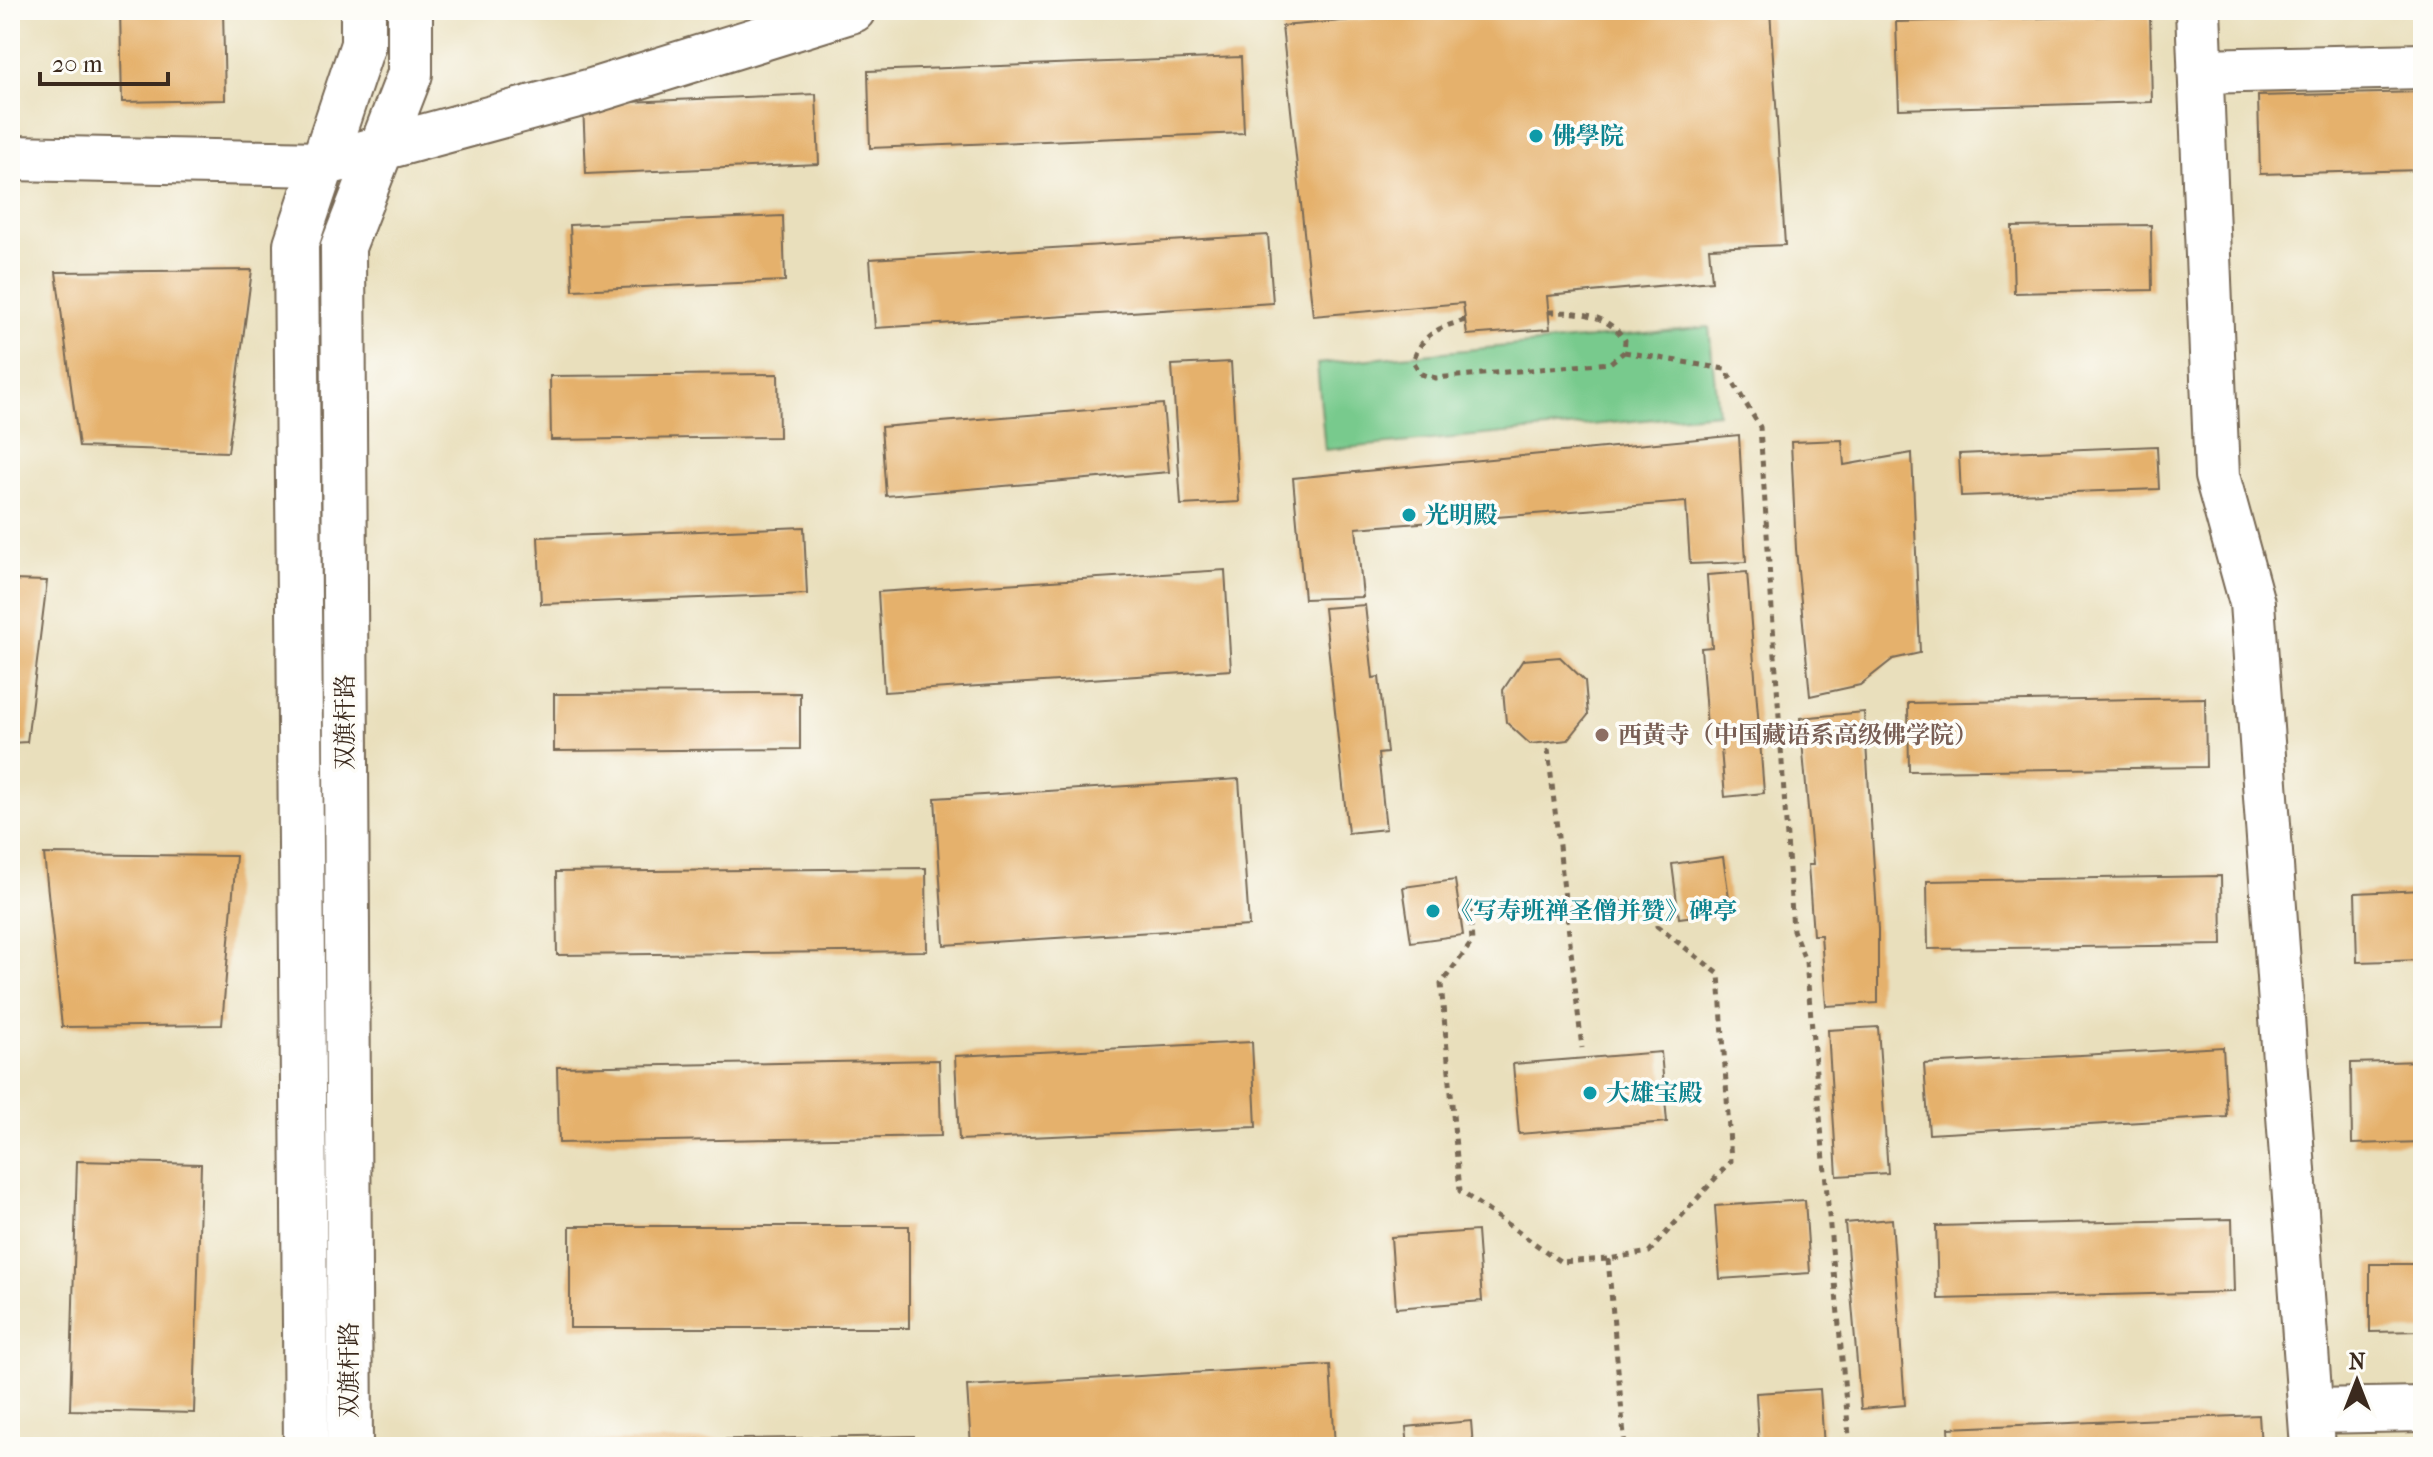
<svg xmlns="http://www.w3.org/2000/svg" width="2433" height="1457" viewBox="0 0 2433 1457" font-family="'IM FELL French Canon','Noto Serif SC',serif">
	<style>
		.green { fill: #78ca8d; stroke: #5a7a56; stroke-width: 2 }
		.building { fill: #e5b16c }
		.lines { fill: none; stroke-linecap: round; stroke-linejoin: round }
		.minor-casing { stroke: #786955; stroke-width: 48 }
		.path { stroke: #786955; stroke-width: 5; stroke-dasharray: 6 6; stroke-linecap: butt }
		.minor { stroke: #fff; stroke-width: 44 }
		.culture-dot { fill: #0f9aa8; stroke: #fdfcf7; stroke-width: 3 }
		.education-dot { fill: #8d6e63; stroke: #fdfcf7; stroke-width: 3 }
		.labels { text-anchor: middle; stroke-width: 7; stroke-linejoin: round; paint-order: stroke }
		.culture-label { font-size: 24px; font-weight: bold; fill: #0d838f; stroke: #fdfcf7; text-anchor: start }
		.street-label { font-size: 24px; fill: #3b2a1e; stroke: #fdfcf7 }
		.education-label { font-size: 24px; font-weight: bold; fill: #785e54; stroke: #fdfcf7; text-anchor: start }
	</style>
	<rect width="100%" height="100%" fill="#fdfcf7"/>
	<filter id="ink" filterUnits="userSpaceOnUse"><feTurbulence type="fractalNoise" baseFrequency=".0125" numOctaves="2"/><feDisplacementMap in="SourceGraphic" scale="16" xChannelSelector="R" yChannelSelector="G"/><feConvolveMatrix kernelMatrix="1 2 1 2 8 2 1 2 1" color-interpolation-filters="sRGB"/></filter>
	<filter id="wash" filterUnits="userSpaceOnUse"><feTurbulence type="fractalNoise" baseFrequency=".006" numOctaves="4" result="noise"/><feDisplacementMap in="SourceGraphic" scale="32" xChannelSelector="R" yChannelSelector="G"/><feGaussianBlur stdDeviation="1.8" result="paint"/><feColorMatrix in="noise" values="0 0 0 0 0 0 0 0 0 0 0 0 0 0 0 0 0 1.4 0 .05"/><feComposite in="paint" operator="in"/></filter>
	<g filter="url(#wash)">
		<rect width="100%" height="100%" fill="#e9dfbc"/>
		<path class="green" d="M1709 327 1718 413 1325 450 1317 364Z"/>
		<g id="blocks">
			<path class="building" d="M120 10H223L225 100 122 102Z
				M1471 10H1770L1785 245 1709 248 1712 281 1547 296 1550 329 1467 335 1463 303 1313 316 1282 26Z
				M2150 15 2152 102 1899 109 1896 22Z
				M1241 57 1244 133 870 148 868 71Z
				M2423 92V170L2260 174 2258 96Z
				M816 94 819 164 586 174 583 104Z
				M783 216 785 281 573 290 570 225Z
				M2151 225 2152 290 2014 293 2012 227Z
				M1268 235 1273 303 875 328 870 259Z
				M252 270 228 452 79 447 56 272Z
				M1231 362 1239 502 1181 505 1172 365Z
				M778 374 779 437 551 440 550 376Z
				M1163 404 1169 472 886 496 881 427Z
				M1739 435 1746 562 1690 564 1686 502 1356 528 1363 597 1304 599 1293 478Z
				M1842 440 1844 465 1912 453 1920 653 1893 659 1860 685 1810 696 1796 549 1791 442Z
				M2157 446 2159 489 1961 496 1959 454Z
				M804 527 807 594 541 604 538 537Z
				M1225 570 1231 670 884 692 878 592Z
				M1747 572 1764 793 1725 797 1719 725 1707 727 1701 648 1712 647 1707 575Z
				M10 580 47 581 27 742 10 743Z
				M1365 605 1373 678 1379 677 1387 753 1378 754 1386 829 1348 833 1324 608Z
				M1560 657 1585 681 1588 715 1568 740 1530 744 1506 722 1503 690 1523 660Z
				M800 693V749L554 751V694Z
				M2205 698 2206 767 1909 771 1908 703Z
				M1864 712 1878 930V1003L1826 1006 1821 935H1813L1808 865H1813L1800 718Z
				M1239 779 1249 926 944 945 935 798Z
				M44 854 236 856 222 1025 62 1027Z
				M1723 857 1731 911 1679 918 1672 864Z
				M926 868 927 951 557 955 556 872Z
				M2221 876 2222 945 1928 949 1927 881Z
				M1455 880 1463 935 1411 942 1403 887Z
				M2423 890V960L2357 962 2355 893Z
				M1878 1027 1888 1173 1837 1176 1828 1030Z
				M1252 1042 1256 1127 959 1140 955 1056Z
				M2223 1047 2227 1117 1929 1134 1924 1064Z
				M1661 1052 1667 1122 1519 1134 1513 1064Z
				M939 1060 941 1136 559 1143 557 1067Z
				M2423 1061V1142L2352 1144 2351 1063Z
				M77 1161 201 1164 194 1413 70 1410Z
				M1805 1200 1810 1273 1720 1279 1715 1206Z
				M1892 1219 1905 1405 1861 1409 1845 1223Z
				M2232 1219 2234 1292 1938 1299 1936 1226Z
				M570 1226H909V1328H570Z
				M1477 1231 1482 1301 1396 1308 1391 1237Z
				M2370 1264H2423V1331L2370 1332Z
				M1330 1365 1335 1447H971L967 1386Z
				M1820 1389 1824 1447H1759L1756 1393Z
				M2259 1415 2261 1447H1950L1949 1428Z
				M1471 1421 1473 1447H1408L1406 1427Z
				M914 1436V1447H570V1442Z"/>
		</g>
	</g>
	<g filter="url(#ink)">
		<use href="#blocks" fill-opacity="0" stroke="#786955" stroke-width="2"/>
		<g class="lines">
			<defs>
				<path id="minor" d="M2198 10 2217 476 2252 603 2313 1447
					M2200 71 2423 66
					M10 158 323 164 592 91 853 10
					M2312 1411 2423 1409
					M306 1447 296 244 363 44V10
					M350 1447 343 247 410 74V10"/>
			</defs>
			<use href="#minor" class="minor-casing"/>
			<path class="path" d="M1465 320C1438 328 1423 333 1413 361L1421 374 1436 378 1610 363 1624 352 1625 340C1606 313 1579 312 1548 312
				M1624 352 1725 369 1760 427 1793 930 1806 962 1850 1447
				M1548 749 1582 1048
				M1655 901 1657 926 1719 974 1731 1161 1649 1252 1608 1259 1561 1262 1460 1191 1441 984 1472 942 1470 911Z
				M1608 1259 1625 1447"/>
			<use href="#minor" class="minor"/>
		</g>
	</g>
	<g class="culture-dot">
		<circle cx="1536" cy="136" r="8"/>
		<circle cx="1409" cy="515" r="8"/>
		<circle cx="1433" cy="911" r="8"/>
		<circle cx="1590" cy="1093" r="8"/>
	</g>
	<circle class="education-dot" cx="1602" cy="735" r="8"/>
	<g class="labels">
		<g class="culture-label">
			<text x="1552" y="144">佛學院</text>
			<text x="1425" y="523">光明殿</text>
			<text x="1449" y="919">《写寿班禅圣僧并赞》碑亭</text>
			<text x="1606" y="1101">大雄宝殿</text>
		</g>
		<g class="street-label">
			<text transform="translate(345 722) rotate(-90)" y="8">双旗杆路</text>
			<text transform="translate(349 1370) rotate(-90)" y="8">双旗杆路</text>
		</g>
		<g class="education-label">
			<text x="1618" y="743">西黃寺（中国藏语系高级佛学院）</text>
		</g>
	</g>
	<rect width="2433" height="1457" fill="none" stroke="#fdfcf7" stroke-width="40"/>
	<g transform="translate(2357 1381)" stroke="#fdfcf7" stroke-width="6" paint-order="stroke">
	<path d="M0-6L14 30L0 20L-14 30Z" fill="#3b2a1e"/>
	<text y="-12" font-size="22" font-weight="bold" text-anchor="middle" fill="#3b2a1e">N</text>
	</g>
	<path d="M40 72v12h128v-12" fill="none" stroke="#3b2a1e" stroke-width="4"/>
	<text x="52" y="72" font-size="24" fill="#3b2a1e" stroke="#fdfcf7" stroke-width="6" paint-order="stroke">20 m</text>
</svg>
